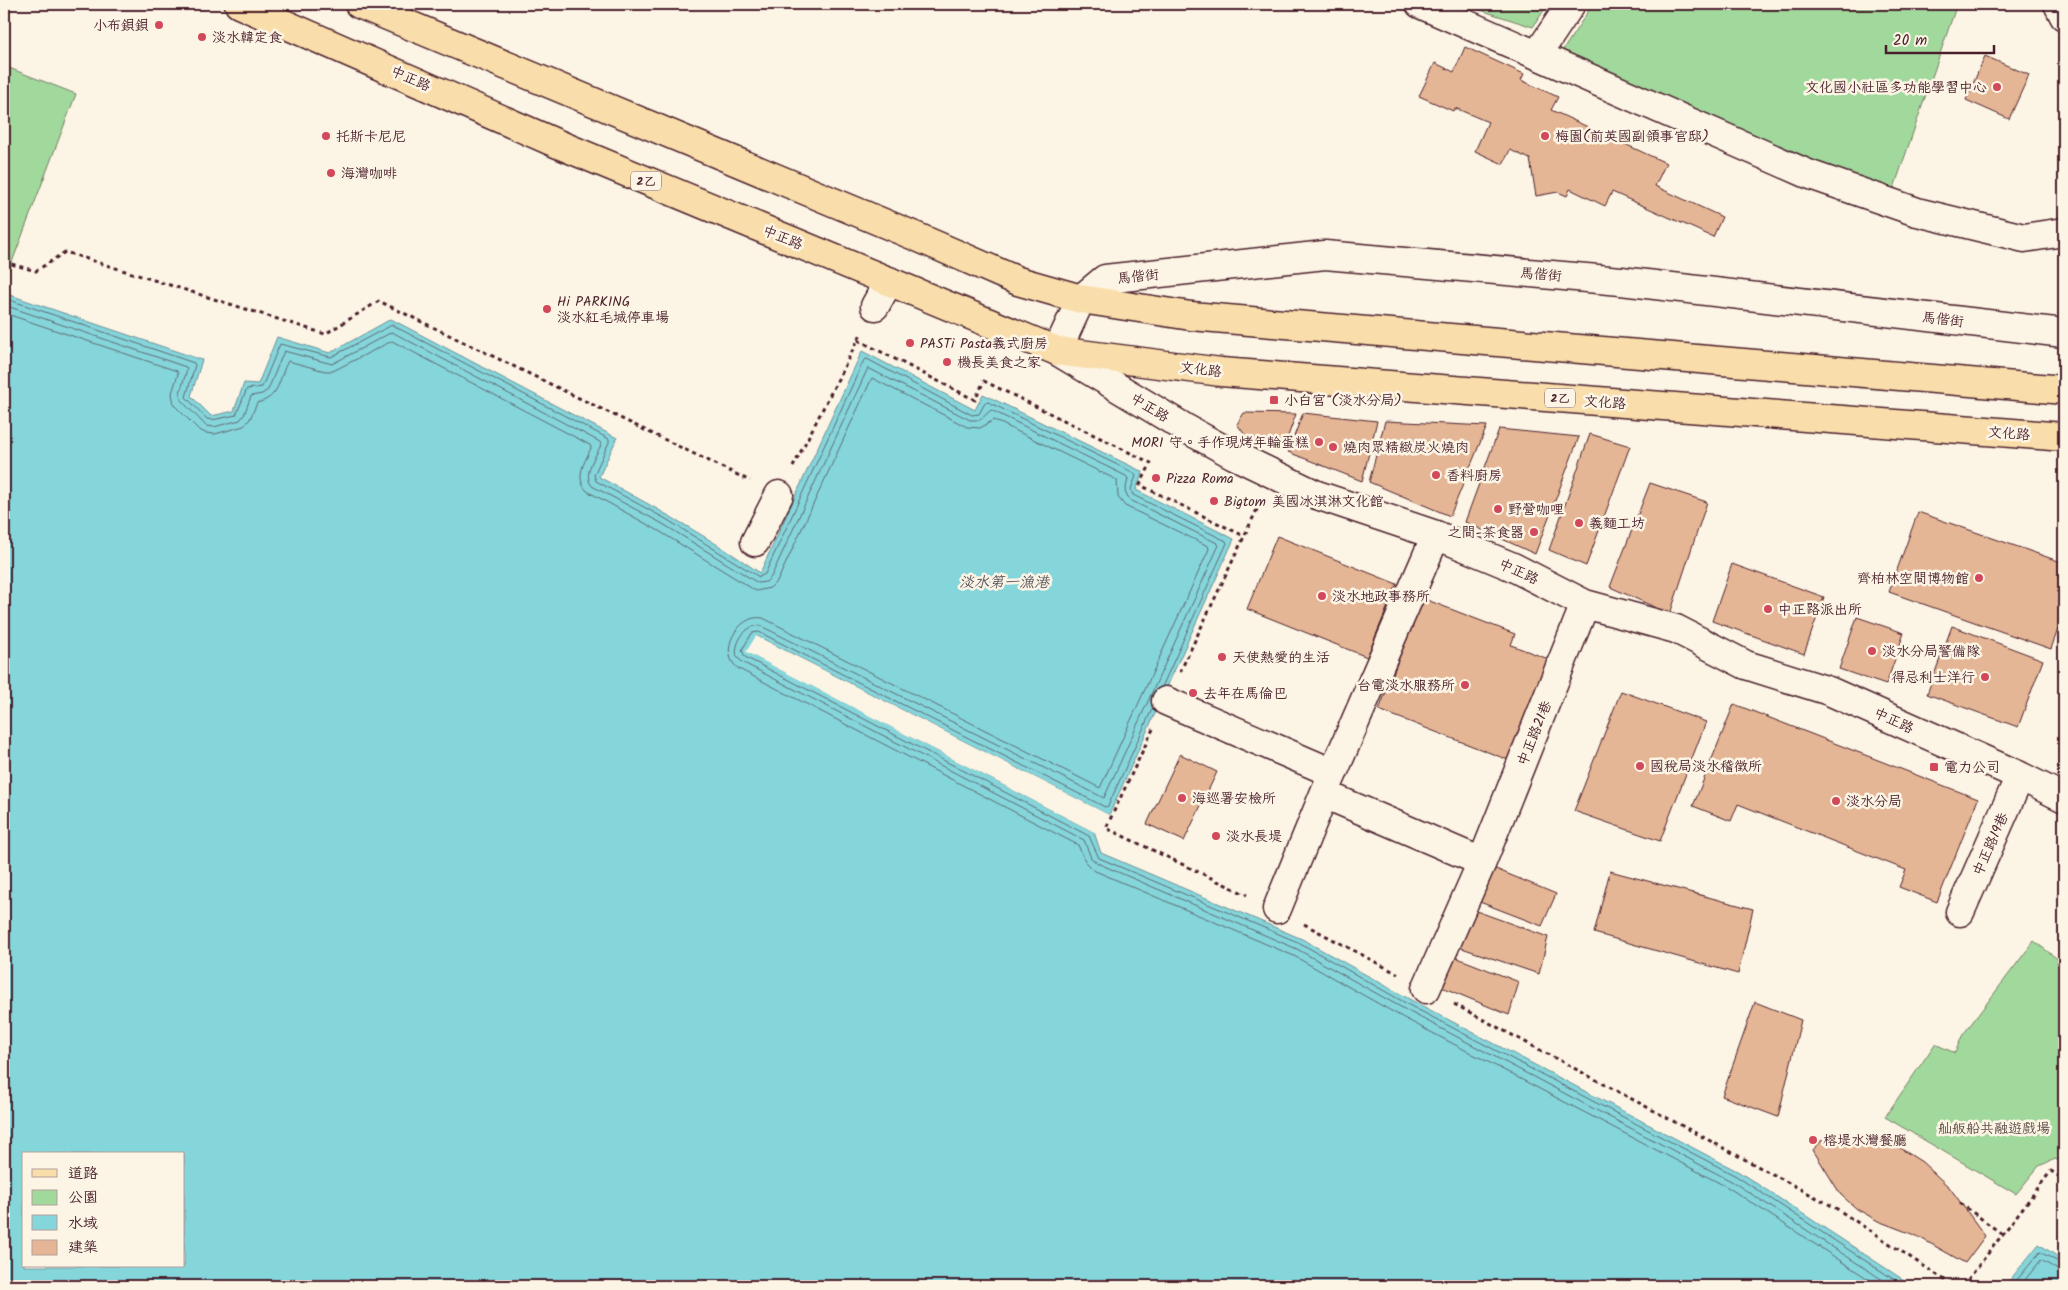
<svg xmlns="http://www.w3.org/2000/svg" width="2068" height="1290" viewBox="0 0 2068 1290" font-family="Kalam,'LXGW WenKai TC',sans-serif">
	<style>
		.green { fill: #a1d99d; stroke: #767c64 }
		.water { fill: #84d6db; stroke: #6d8d95; fill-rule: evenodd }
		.pier { fill: #fcf5e5 }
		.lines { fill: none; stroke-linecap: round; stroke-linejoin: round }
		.shore { stroke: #616871; stroke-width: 1 }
		.building { fill: #e5b695; stroke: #4a1f2b }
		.minor-casing { stroke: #4a1f2b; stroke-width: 31 }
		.major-casing { stroke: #4a1f2b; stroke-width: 31 }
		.path { stroke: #4a1f2b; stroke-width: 3; stroke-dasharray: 4 4; stroke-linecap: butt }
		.minor { stroke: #fcf5e5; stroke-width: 28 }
		.major { stroke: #f9deab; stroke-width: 28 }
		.poi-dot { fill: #d1495b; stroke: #fcf5e5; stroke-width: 2 }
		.labels { text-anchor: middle; stroke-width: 5; stroke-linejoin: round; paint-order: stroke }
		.shield { fill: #fcf5e5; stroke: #7f5f63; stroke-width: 1 }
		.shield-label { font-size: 12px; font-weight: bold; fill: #4a1f2b }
		.poi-label { font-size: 14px; fill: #4a1f2b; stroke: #fcf5e5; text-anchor: start }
		.street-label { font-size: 14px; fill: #4a1f2b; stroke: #fcf5e5 }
		.park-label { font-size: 14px; fill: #604e48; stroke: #fcf5e5 }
		.water-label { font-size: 15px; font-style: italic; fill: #5b5660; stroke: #fcf5e5 }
	</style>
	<rect width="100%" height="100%" fill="#fcf5e5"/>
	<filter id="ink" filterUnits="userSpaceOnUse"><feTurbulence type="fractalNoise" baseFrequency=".02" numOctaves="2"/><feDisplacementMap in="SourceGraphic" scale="10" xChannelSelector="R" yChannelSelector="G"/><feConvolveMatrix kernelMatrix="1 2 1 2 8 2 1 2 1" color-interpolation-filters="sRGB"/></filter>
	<g filter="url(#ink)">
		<path class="green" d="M1462 4H1548L1533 27Z
			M1593 4H1957L1893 191 1826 169 1561 53Z
			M4 66 76 94 6 278 4 277Z
			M2034 941 2064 964V1163L2055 1159 2039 1166 2016 1194 1885 1117 1935 1044 1955 1053 1962 1036Z"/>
		<path class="water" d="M4 293 202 360 191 396 211 416 234 411 244 383 258 384 277 337 330 353 391 319 617 438 599 477C654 507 709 537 760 573L862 351 975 410 983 394 1143 472 1136 490 1234 539 1109 815 757 636 747 652 1094 832 1101 853 1302 939 1411 1000 1739 1172 1913 1286H4ZM24 1154H184V1266H24Z
			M2039 1244 2064 1261V1286H2005Z"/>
		<path class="pier" d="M756 636 1109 815 1108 817 757 639 750 651 1095 831 1094 832 746 652Z"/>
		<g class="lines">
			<path class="shore" d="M4 298 194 363 195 365 186 397 207 419 212 420 236 415 247 389 262 387 280 344 331 357 392 325 609 439V442L594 475 596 481 666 519 759 577 765 574 864 360 867 359 972 415 979 414 985 403 988 402 1134 473 1136 476 1131 489 1133 495 1226 541 1227 543 1162 687
				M4 305 186 367 187 369 180 393 181 400 206 426 214 427 240 420 244 415 251 396 262 394 268 390 284 351 332 364 392 332 600 442 601 445C596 456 582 473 592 486L663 524 758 583 766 582 771 577 868 368 970 420H980L991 410 1126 476 1128 479 1125 492 1130 500 1217 543 1219 545 1104 798 761 626C746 623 733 644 737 657L742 662 1084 840 1091 858 1097 863 1297 949 1406 1010 1733 1182 1892 1286
				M4 313 177 371 178 374 172 393 174 405 198 429 205 433 215 434 244 426 250 419 257 403C281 397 278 379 288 361L325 371H333L392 341 590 445 591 448C585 462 574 477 587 491L659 531 756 591 770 588 778 580 872 378 967 427 980 428 994 420 1117 480 1118 497 1125 506 1208 546 1209 549 1100 788 763 618C738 613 716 653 739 669L1078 845 1086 863 1093 870 1294 956 1402 1017 1729 1188 1879 1286
				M1153 707 1108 806 1105 807 759 632 752 633 742 650 745 657 1089 836 1099 858 1300 943 1409 1005 1736 1176 1904 1286
				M2012 1286 2040 1252 2064 1265
				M2020 1286 2041 1260 2058 1270 2064 1271"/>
		</g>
		<path class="building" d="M1465 47 1524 74 1521 80 1558 97 1551 110 1666 163 1655 186 1722 217 1713 237 1612 192 1605 206 1570 189 1567 196 1558 192 1536 196 1530 159 1510 150 1503 164 1475 151 1488 122 1455 108 1453 111 1419 96 1435 63 1454 72Z
			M1985 56 2029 75 2009 119 1966 100Z
			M1244 413 1296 414 1283 450 1260 444 1245 435 1237 424Z
			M1303 413 1377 421 1362 481 1288 452Z
			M1385 421 1487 426 1450 516 1369 482Z
			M1499 429 1579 437 1535 554 1465 522Z
			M1590 434 1630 446 1586 566 1549 550Z
			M1650 483 1707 502 1670 614 1610 587Z
			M1918 512 2064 563V612L2051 649 1889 592Z
			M1277 536 1397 584 1367 657 1247 609Z
			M1732 564 1824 597 1804 654 1712 621Z
			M1422 598 1515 634 1511 645 1551 660 1511 761 1379 710Z
			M1857 617 1904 633 1886 685 1839 669Z
			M1952 626 2043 660 2018 727 1927 694Z
			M1621 691 1706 722 1660 841 1574 811Z
			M1734 704 1978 799 1937 902 1899 887 1906 870 1738 804 1731 821 1693 806Z
			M1180 754 1217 772 1184 841 1147 824Z
			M1491 867 1556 894 1542 926 1472 899Z
			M1610 871 1753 909 1738 974 1594 933Z
			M1468 908 1548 937 1539 974 1453 945Z
			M1450 955 1519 982 1509 1015 1437 985Z
			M1755 1002 1801 1020 1778 1117 1722 1096Z
			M1822 1140H1871L1892 1143 1922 1162 1950 1188 1985 1236 1965 1263 1917 1236 1878 1221 1857 1209 1841 1195 1813 1150Z"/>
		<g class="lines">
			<defs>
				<path id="minor" d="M1420 4 1537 55 1571 4
					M2058 4 2064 16
					M1537 55 1808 174 1917 212 2024 238 2064 232
					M875 306 889 281
					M2064 333 1621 281 1325 255 1105 279 1081 299 1057 351 1185 428 1234 455 1317 495 1436 535 1513 567 1585 604 1676 629 1746 665 1829 691 2020 776 2064 798
					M755 542 779 495
					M1166 701 1333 773
					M1324 794 1482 862
					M1277 909 1324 794 1436 535
					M1960 912 2020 776
					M1426 989 1482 862 1585 604"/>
				<path id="major" d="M239 4 558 144 1057 351 1221 372 2064 437
					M359 4 917 237 1018 281 1081 299 1191 316 2064 390"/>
			</defs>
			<use href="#minor" class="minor-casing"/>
			<use href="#major" class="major-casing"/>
			<path class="path" d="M4 262 36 271 65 252 325 334 379 301 750 481
				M858 340 975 400 984 381 1151 463 1140 485 1244 536
				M793 467 861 334
				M1180 672 1260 503
				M1153 729 1106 828 1247 895
				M1304 924 1398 974
				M1454 1004 1834 1207 1954 1286
				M1960 1203 2002 1234
				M1963 1286 2051 1171 2064 1180"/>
			<use href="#minor" class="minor"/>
			<use href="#major" class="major"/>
		</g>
	</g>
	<g class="poi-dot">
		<circle cx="159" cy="25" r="5"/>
		<circle cx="202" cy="37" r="5"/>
		<circle cx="1997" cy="87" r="5"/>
		<circle cx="326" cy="136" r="5"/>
		<circle cx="1545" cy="136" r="5"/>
		<circle cx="331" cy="173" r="5"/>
		<circle cx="547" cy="309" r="5"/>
		<circle cx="910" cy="343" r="5"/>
		<circle cx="947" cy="362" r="5"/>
		<rect x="1269" y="395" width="10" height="10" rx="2.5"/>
		<circle cx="1319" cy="442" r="5"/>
		<circle cx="1333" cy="447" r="5"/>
		<circle cx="1436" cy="475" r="5"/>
		<circle cx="1156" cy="478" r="5"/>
		<circle cx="1214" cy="501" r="5"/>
		<circle cx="1498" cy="509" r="5"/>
		<circle cx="1579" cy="523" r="5"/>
		<circle cx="1534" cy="532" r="5"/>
		<circle cx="1979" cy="578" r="5"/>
		<circle cx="1322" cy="596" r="5"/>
		<circle cx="1768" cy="609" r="5"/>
		<circle cx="1872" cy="651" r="5"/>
		<circle cx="1222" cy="657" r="5"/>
		<circle cx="1985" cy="677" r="5"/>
		<circle cx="1465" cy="685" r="5"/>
		<circle cx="1193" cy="693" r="5"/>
		<circle cx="1640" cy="766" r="5"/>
		<rect x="1929" y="762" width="10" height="10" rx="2.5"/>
		<circle cx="1182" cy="798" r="5"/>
		<circle cx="1836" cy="801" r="5"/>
		<circle cx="1216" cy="836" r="5"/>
		<circle cx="1813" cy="1140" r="5"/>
	</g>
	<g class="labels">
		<g class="shield">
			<rect x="631" y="171.5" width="30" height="19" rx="4"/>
			<rect x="1545" y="388.5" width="30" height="19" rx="4"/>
		</g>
		<g class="shield-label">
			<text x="646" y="185">2乙</text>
			<text x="1560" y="402">2乙</text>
		</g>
		<g class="poi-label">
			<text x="149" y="30" text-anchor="end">小布鋇鋇</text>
			<text x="212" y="42">淡水韓定食</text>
			<text x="1987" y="92" text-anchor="end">文化國小社區多功能學習中心</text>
			<text x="336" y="141">托斯卡尼尼</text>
			<text x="1555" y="141">梅園(前英國副領事官邸)</text>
			<text x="341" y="178">海灣咖啡</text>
			<text x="557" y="306">Hi PARKING<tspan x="557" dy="16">淡水紅毛城停車場</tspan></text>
			<text x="920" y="348">PASTi Pasta義式廚房</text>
			<text x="957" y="367">機長美食之家</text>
			<text x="1284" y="405">小白宮 (淡水分局)</text>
			<text x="1309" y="447" text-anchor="end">MORI 守。手作現烤年輪蛋糕</text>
			<text x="1343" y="452">燒肉眾精緻炭火燒肉</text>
			<text x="1446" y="480">香料廚房</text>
			<text x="1166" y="483">Pizza Roma</text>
			<text x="1224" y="506">Bigtom 美國冰淇淋文化館</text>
			<text x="1508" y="514">野營咖哩</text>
			<text x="1589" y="528">義麵工坊</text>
			<text x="1524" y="537" text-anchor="end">之間-茶食器</text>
			<text x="1969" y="583" text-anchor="end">齊柏林空間博物館</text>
			<text x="1332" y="601">淡水地政事務所</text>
			<text x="1778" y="614">中正路派出所</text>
			<text x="1882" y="656">淡水分局警備隊</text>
			<text x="1232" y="662">天使熱愛的生活</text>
			<text x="1975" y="682" text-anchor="end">得忌利士洋行</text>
			<text x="1455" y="690" text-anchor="end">台電淡水服務所</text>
			<text x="1203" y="698">去年在馬倫巴</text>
			<text x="1650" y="771">國稅局淡水稽徵所</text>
			<text x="1944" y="772">電力公司</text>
			<text x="1192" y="803">海巡署安檢所</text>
			<text x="1846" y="806">淡水分局</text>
			<text x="1226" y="841">淡水長堤</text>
			<text x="1823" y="1145">榕堤水灣餐廳</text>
		</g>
		<g class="street-label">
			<text transform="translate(411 78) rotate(24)" y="5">中正路</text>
			<text transform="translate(783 237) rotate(22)" y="5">中正路</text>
			<text transform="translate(1541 274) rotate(5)" y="5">馬偕街</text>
			<text transform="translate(1138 276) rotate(-6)" y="5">馬偕街</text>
			<text transform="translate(1943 319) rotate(7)" y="5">馬偕街</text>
			<text transform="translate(1201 369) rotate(7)" y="5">文化路</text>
			<text transform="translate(1605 402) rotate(4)" y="5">文化路</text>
			<text transform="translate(1150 407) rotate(31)" y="5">中正路</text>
			<text transform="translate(2009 433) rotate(4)" y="5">文化路</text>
			<text transform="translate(1519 571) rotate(25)" y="5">中正路</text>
			<text transform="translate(1894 720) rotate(25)" y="5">中正路</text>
			<text transform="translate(1534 733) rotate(-68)" y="5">中正路21巷</text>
			<text transform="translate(1990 844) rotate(-66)" y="5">中正路19巷</text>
		</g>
		<g class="park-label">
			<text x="1994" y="1133">舢舨船共融遊戲場</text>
		</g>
		<g class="water-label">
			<text x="1004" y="587">淡水第一漁港</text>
		</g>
	</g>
	<rect width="2068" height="1290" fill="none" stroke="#fcf5e5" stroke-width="20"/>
	<rect x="10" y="10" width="2048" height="1270" fill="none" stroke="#4a1f2b" stroke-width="2" filter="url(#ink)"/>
	<rect x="22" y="1152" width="162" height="115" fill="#fcf5e5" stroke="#b59f9b"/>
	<rect x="32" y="1169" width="25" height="8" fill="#f9deab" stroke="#b59f9b"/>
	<text x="68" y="1178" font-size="15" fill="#4a1f2b">道路</text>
	<rect x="32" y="1190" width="25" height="15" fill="#a1d99d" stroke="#b59f9b"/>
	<text x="68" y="1202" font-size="15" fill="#4a1f2b">公園</text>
	<rect x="32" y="1215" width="25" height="15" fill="#84d6db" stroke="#b59f9b"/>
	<text x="68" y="1228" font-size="15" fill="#4a1f2b">水域</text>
	<rect x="32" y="1240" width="25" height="15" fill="#e5b695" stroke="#b59f9b"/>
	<text x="68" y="1252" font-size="15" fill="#4a1f2b">建築</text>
	<path d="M1886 45v8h108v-8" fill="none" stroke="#4a1f2b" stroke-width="2.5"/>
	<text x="1893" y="45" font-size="15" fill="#4a1f2b" stroke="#fcf5e5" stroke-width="4" paint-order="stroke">20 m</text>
</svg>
